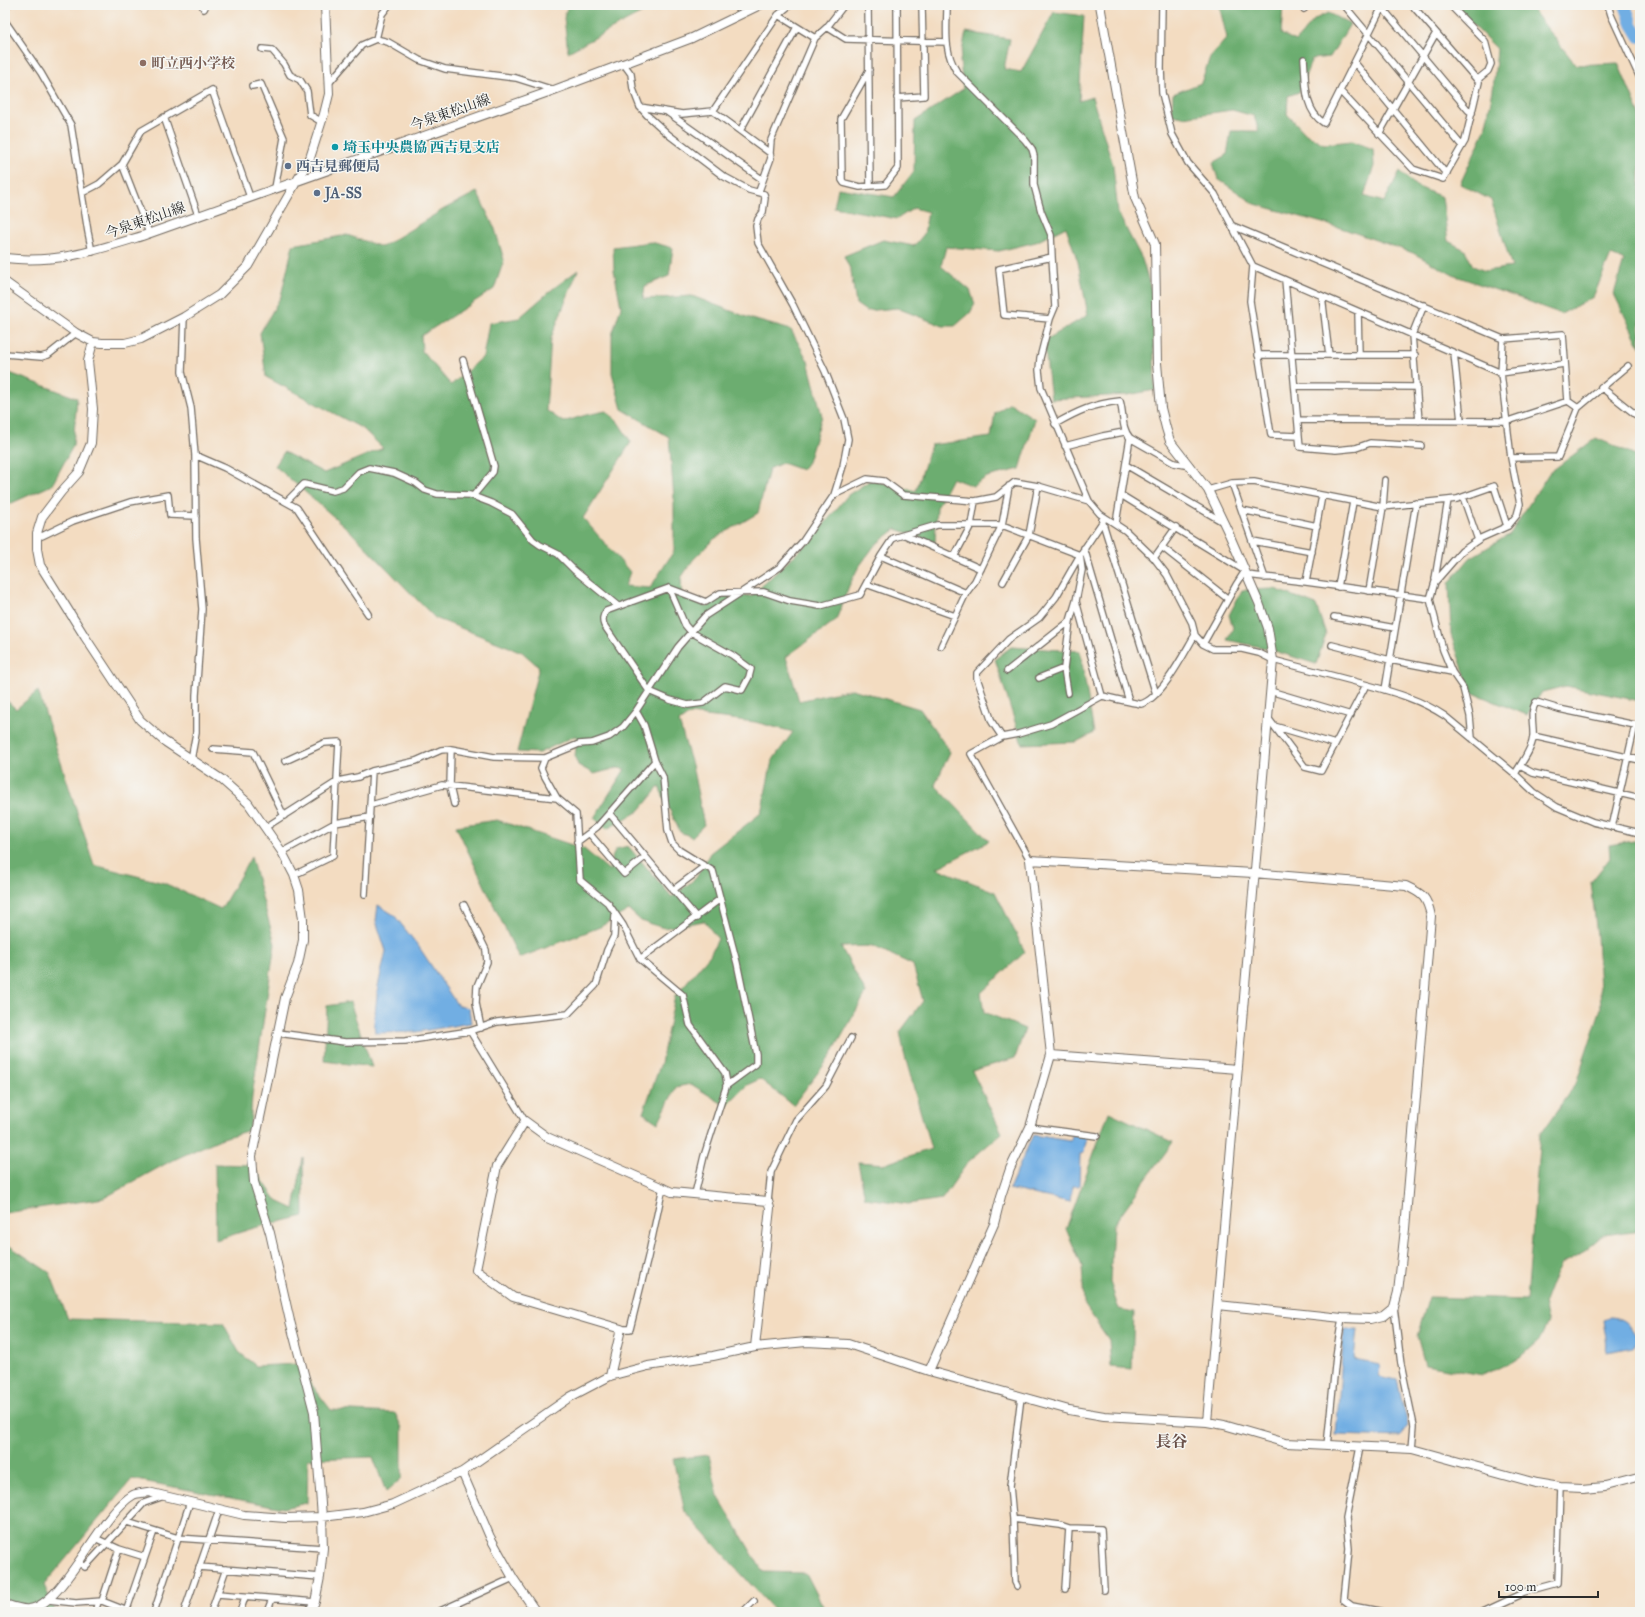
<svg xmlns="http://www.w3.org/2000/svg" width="1645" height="1617" viewBox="0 0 1645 1617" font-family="'IM FELL Great Primer','Noto Serif JP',serif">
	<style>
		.forest { fill: #6cad6f; stroke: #4c6c4d }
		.water { fill: #71aee3; stroke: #4e6c87 }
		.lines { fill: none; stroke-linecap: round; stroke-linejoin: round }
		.river { stroke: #71aee3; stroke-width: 12 }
		.street-casing { stroke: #716960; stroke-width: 8 }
		.secondary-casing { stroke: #716960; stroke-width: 10 }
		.street { stroke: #fff; stroke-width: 5.5 }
		.secondary { stroke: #fff; stroke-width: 8 }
		.education-dot { fill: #8d6e63; stroke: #f6f6f2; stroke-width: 1.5 }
		.culture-dot { fill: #0f9aa8; stroke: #f6f6f2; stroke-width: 1.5 }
		.service-dot { fill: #5c6f8a; stroke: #f6f6f2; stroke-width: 1.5 }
		.labels { text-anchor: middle; stroke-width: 3; stroke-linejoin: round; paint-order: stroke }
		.education-label { font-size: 14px; font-weight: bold; fill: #785e54; stroke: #f6f6f2; text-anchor: start }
		.street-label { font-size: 14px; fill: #2b2b2b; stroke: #f6f6f2 }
		.culture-label { font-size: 14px; font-weight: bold; fill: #0d838f; stroke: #f6f6f2; text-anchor: start }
		.service-label { font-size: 14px; font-weight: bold; fill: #4e5e75; stroke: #f6f6f2; text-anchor: start }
		.quarter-label { font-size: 16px; font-weight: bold; fill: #684f47; stroke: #f6f6f2 }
	</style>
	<rect width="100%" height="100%" fill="#f6f6f2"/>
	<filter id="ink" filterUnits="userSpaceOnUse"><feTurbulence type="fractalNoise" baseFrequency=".025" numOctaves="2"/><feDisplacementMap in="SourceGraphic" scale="8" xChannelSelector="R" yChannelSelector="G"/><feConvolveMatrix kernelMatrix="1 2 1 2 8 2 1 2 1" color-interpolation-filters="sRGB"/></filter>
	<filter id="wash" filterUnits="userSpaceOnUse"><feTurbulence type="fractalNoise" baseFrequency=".012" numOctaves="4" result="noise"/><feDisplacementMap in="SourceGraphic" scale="16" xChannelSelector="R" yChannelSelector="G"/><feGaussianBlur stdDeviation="0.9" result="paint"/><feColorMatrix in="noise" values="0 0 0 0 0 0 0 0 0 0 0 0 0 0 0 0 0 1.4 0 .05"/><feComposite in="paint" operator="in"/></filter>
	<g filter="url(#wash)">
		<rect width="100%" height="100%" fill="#f3dcc1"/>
		<path class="forest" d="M568 5H657L568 52 564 18Z
			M1219 5H1283L1281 34 1296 41 1315 19 1328 13 1350 24 1330 57 1312 59 1299 92 1288 96 1287 114 1306 134 1324 144 1352 141 1373 149 1374 166 1364 196 1384 202 1400 171 1416 186 1442 197 1448 241 1465 250 1473 266 1485 271 1512 267 1491 200 1460 184 1485 130 1493 90 1497 49 1453 5H1527L1536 14 1576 65 1618 63 1640 115V347L1614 294 1624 260 1611 255 1593 297 1561 314 1525 300 1453 275 1413 253 1344 229 1255 204 1218 179 1213 163 1227 155 1231 131H1259L1254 116 1232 110 1183 117 1172 115 1173 94 1201 83 1210 57 1227 38Z
			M1054 12 1084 16 1079 101 1092 97 1113 165 1118 213 1142 259 1152 293 1155 390 1127 395 1051 399 1044 341 1088 315 1078 262 1066 227 1036 242 999 251 946 247 941 266 970 290 975 304 970 313 955 326H943L897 308 866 311 856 304 851 271 844 256 883 240 914 246 924 234 928 212 914 208 897 219 834 207 838 188 894 197 914 171 915 121 963 89 960 61 966 32 1010 39 1004 69 1021 72Z
			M477 192 495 229 504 260 494 289 421 336 422 351 451 385 483 357 489 323 519 318 550 291 578 270 551 338 546 410 563 422 586 415 606 411 618 422 631 442 583 518 630 572 625 586 650 588 674 551V498L669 437 622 409 612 373V335L621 307 614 270 613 247 651 242 673 248 669 276 645 286 643 299 692 296 752 319 791 330 808 361 822 416 808 462 802 470 782 463 769 469 758 513 714 539 693 560 681 578 682 597 707 607 728 593 751 596 813 538 848 495 871 480 916 491 931 445 991 437 995 413 1010 403 1035 419 1020 469 987 477 973 486 952 478 937 507 935 542 896 529 875 545 858 568 849 586 836 620 786 657 799 701 852 689 920 709 950 752 935 785 989 841 937 868 995 892 1025 952 981 993 984 1012 1025 1029 1015 1058 972 1071 1002 1133 968 1162 942 1199 908 1204 865 1198 858 1162 885 1164 931 1149 904 1053 900 1032 923 1001 913 965 873 946 841 947 866 993 830 1057 793 1105 760 1079 747 1085 726 1106 691 1084 676 1087 658 1123 643 1113 661 1063 675 996 710 955 718 939 704 921 664 928 641 921 629 910 600 927 519 958 456 826 497 820 584 849 610 871V862L616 849 628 846 672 897 696 878 710 853 761 813 772 761 793 732 755 722 690 714 679 722 692 765 704 825 692 837 680 832 659 787 639 811 607 829 594 818 625 769 617 768 594 774 578 765 575 757 577 735 539 753 517 752 539 667 522 652 435 618 349 530 275 466 284 452 324 473 383 448 363 429 266 377 260 333 281 296 293 245 347 235 382 247 444 209Z
			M7 372 77 398 73 446 52 485 5 506V373Z
			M1596 438 1640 457V701L1566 686 1542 692 1527 715 1471 692 1451 635 1449 583 1470 558 1510 534 1549 473Z
			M1275 589 1316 605 1326 634 1316 664 1265 648 1227 640 1233 628 1229 615 1242 590Z
			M1011 647 1080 651 1094 733 1076 742 1022 744 995 659Z
			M38 691 94 865 164 883 221 909 251 857 275 944 252 1096 250 1130 220 1139 169 1162 104 1198 5 1213V699L16 709Z
			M1640 840V1230L1604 1235 1585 1251 1561 1264 1552 1281 1544 1302 1548 1322 1540 1339 1520 1357 1483 1375 1425 1365 1417 1336 1429 1297 1527 1300 1540 1134 1576 1083 1601 1008 1597 936 1591 882 1610 858 1609 845Z
			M350 1002 372 1067 324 1061 327 1006Z
			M1109 1112 1173 1142 1113 1225 1110 1282 1119 1309 1134 1312 1132 1369 1111 1367 1109 1340 1084 1304 1082 1266 1066 1229Z
			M303 1157 304 1216 254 1228 216 1240 215 1164 252 1165 277 1201 294 1209Z
			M5 1243 50 1273 68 1319 223 1323 239 1352 256 1366 296 1364 331 1410 395 1413 402 1428V1478L386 1492 373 1457 308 1459 307 1503 283 1508 132 1479 44 1585 56 1612H5Z
			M709 1455 718 1496 763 1572 806 1573 826 1612H776L685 1512 673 1459Z"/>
		<path class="water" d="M378 905 394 915 419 947 458 1006 469 1008 471 1023 416 1032 375 1033 374 1023 378 986 386 951 376 921Z
			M1033 1135 1071 1141 1072 1135 1087 1136 1084 1153 1080 1154 1079 1186H1072L1070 1202 1009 1189Z
			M1610 1317C1628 1318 1630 1326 1638 1340L1634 1347 1606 1352C1608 1337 1604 1333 1603 1319Z
			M1357 1329 1354 1359 1380 1364 1379 1376 1397 1380 1408 1425 1401 1437 1336 1435 1344 1330Z"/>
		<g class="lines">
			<path class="river" d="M1625 5 1632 24 1640 37"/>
		</g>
	</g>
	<g filter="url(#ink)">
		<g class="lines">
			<defs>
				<path id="street" d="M202 5 204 9 206 5
					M790 5 778 15 815 38
					M844 5 827 27 846 39 947 42
					M868 5 870 186 860 187 844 183 842 180 841 119 869 70
					M947 5C947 30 943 50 957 72L1025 140 1032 149 1034 156V185L1041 211 1051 235 1052 257 1055 307 1050 319 1040 358 1039 370 1041 388 1089 501 1100 514 1126 531 1154 558 1167 575 1192 623 1195 635 1203 644 1213 649H1242L1259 653 1273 660C1300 667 1326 674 1353 681 1385 690 1417 697 1445 716L1515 774 1534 792 1557 807 1593 822 1640 833
					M1162 5 1161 68 1162 93 1172 134 1188 163 1215 194 1253 266 1250 301 1271 435 1299 436
					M1302 5 1304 9
					M1344 5 1462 146
					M1380 5 1468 110 1472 113
					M1450 5 1485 41 1491 64 1488 71 1477 80
					M1608 5 1611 15 1640 78
					M5 7 8 5
					M5 21 41 73 71 125 88 232 92 252
					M376 39 382 14 389 5
					M262 49 272 50 284 64 290 75 300 80 307 91 310 115 322 122
					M1304 59C1306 81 1303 110 1324 123L1383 5
					M1355 63 1443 170 1447 173
					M328 84 362 45 376 39 388 42 419 60 445 69 516 78 554 90
					M252 86 261 84 284 138 275 188
					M1340 91 1413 169 1443 179 1465 141 1479 82 1412 5
					M897 98 924 96 922 5
					M640 107 682 114 713 111 770 153 771 158 759 191
					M713 111 778 15
					M667 112 763 180
					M164 117 198 215
					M740 131 797 27
					M1379 134 1436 33
					M770 153 771 140 815 38 827 27
					M122 164 149 233
					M870 186 885 185 898 168 897 5
					M82 193 99 184 122 164 141 131 212 90 250 197
					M1233 226 1503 339 1563 334 1568 401 1578 408
					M1253 266 1501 373 1564 364
					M1285 280 1300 447 1336 450 1356 448 1370 443 1421 446
					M1322 296 1329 355
					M1358 312 1359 355
					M184 317 182 372 191 408 195 455 196 538 202 609 196 695V733L191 760
					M1050 319 1004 315 999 269 1052 257
					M1454 353 1461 421
					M5 354 41 357 48 355 76 333
					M1258 355H1415
					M463 360 494 466 493 472 473 496
					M1295 386 1417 387
					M1601 387 1640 418
					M1298 420 1508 421 1568 401
					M1419 421 1412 335 1424 305
					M1055 424C1078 411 1093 404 1120 401 1124 414 1121 428 1130 438L1174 463 1190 466
					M1065 446 1103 436 1124 432
					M195 455 225 468 297 508 368 614
					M1511 458 1558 457 1578 408 1628 366
					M1126 465 1223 522
					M1232 483 1265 578
					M1208 490 1232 483 1254 482 1383 507 1457 499 1494 486 1507 526
					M834 495 867 479 884 481 903 495 975 501 996 497 1015 482 1038 486 1089 501
					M1121 495 1245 571 1236 585 1203 644
					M1463 497 1478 540
					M286 502 304 484 333 491 343 488 359 472 369 468 394 473 416 483 425 490 437 494 470 495 491 503 512 514 533 540 540 545 558 554 574 570 618 606
					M1242 510 1317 526
					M1102 520 1156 694
					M1116 523 1130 438
					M37 533 42 536 73 521 130 502 168 495 170 515 196 516
					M905 535 981 569
					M1253 541 1312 552
					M1162 547 1228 599
					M1084 548 1129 701
					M881 556 966 593
					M954 557 971 525 975 501
					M1154 558 1176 527
					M1247 575 1306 582 1430 599
					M1435 579 1448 500
					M1003 582 1029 535 1038 486
					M1306 582 1322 496
					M866 584 955 616
					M1338 587 1353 502
					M669 588 706 602 720 593 764 592 790 601 820 606 860 595 881 556 893 538 937 525H1002L1080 555 1082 570 1076 601 1102 696
					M669 588 685 625 691 632 732 655 751 669 749 677 742 690 725 686 703 703 688 705 670 700 649 691 604 625C602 619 603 616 606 611Z
					M1369 591 1383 507 1385 480
					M1334 617 1395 628
					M1332 645 1390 660 1452 672
					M941 646 966 593 975 581 1002 525 1009 486
					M1007 671 1070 621
					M1039 678 1064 668
					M1385 690 1416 503
					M1270 691 1351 715
					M1068 693 1064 668 1070 621 1076 601
					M636 711 644 725 655 761 663 777 668 831 672 843 679 850 713 871 737 963 756 1054V1064L726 1086
					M1268 718 1305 767 1321 771 1366 685
					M1274 726 1335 744
					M1533 736 1640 760
					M1002 737 992 722 977 678V673L1009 639 1039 618 1056 597 1080 555 1103 521
					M1472 738 1470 716 1463 688 1452 672 1443 650 1430 599 1435 582 1462 551 1481 538 1508 526 1517 515 1520 504 1511 458 1501 373 1503 339
					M213 749 253 752 284 816
					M451 749 450 787 454 804
					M545 758 541 768 544 775 557 798 576 814 580 880 608 903 623 925 640 959 683 995 690 1025 725 1073 727 1084 704 1156 695 1194
					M285 761 324 743 339 742 333 856 294 875
					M1520 766 1533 773 1640 798
					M1515 774C1521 763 1532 750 1533 737 1534 725 1529 713 1536 702L1559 709 1640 726
					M371 805 442 785 557 798
					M609 813 697 918
					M266 827 338 781 358 777 372 771 416 761 441 750 451 749 494 757 545 758 579 744 592 743 609 737 623 727 636 711 678 647 705 616 780 567 803 541 834 495 843 466 848 439 844 419 825 371 793 305 758 243 756 226 758 219 763 212 765 198 764 194 749 190 723 176 669 135 647 115 640 107 633 89 631 74 623 63
					M1612 827 1635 725
					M589 833 624 874 645 857
					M577 842 597 827 655 761
					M282 852 335 823 370 817
					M1030 860 971 754 1002 737 1018 734 1051 724 1102 696C1107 697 1138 704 1141 704 1162 698 1184 653 1195 635
					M673 890 705 866
					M365 894 372 771
					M464 905 486 950 487 962 477 986 476 1003 481 1028
					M640 959 720 899
					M470 1031 525 1121
					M278 1033 345 1042 405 1041 470 1031 497 1022 568 1014 596 985 607 950 614 936 615 915
					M1030 1127 1097 1136
					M768 1201 771 1172 796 1120 826 1086 851 1038
					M1394 1307 1401 1364 1414 1426 1412 1449
					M621 1329H630L648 1257 663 1187
					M1327 1446 1336 1356 1342 1318
					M1360 1447 1346 1518 1349 1549 1344 1600 1352 1606 1383 1612
					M1013 1519 1060 1525 1069 1528 1065 1589
					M127 1522 178 1538 323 1548
					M1069 1528 1101 1529 1104 1590
					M95 1538 119 1549 145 1557
					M78 1562 85 1567 144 1503 164 1496
					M199 1567 320 1577
					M1017 1586 1015 1582 1013 1519 1010 1486 1021 1397
					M218 1594 315 1602
					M48 1600 76 1603 102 1601 130 1612
					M102 1601 119 1549
					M95 1612 98 1602
					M126 1612 154 1531
					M154 1612 190 1502
					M184 1612 219 1510
					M211 1612 226 1569
					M240 1612 245 1597
					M267 1612 272 1599
					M438 1612 513 1578
					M743 1612 754 1601
					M1483 1612 1524 1593 1557 1584 1560 1487"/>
				<path id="secondary" d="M1100 5 1135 198 1155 244 1157 363 1161 408 1166 428 1170 441 1208 490 1229 534 1259 603 1268 628 1273 660C1250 914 1231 1168 1207 1422
					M5 258C56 264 94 251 142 236L554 90 692 38 760 5
					M5 282 76 333 93 342 102 343H125L141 339 184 317 219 295 248 266 310 158 324 114 329 94 325 5
					M93 342 88 361 93 409 91 443 79 472 61 492 42 517 37 533V549L40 565 85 637 140 720 164 741 221 779 248 803 282 852 294 875 299 890 303 919V940L298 964 285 998 252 1156 254 1182 270 1233 290 1321 314 1412 322 1517 323 1548 320 1577 315 1602 309 1612
					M1051 1055 1238 1069
					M929 1371 994 1224 1001 1196 1010 1169 1030 1127 1051 1055 1030 860 1253 873 1406 886C1423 894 1427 897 1431 916L1405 1229 1398 1292 1394 1307 1383 1316 1370 1319 1342 1318 1218 1305
					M610 1376 621 1329 513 1297 476 1270 497 1166 525 1121 547 1137 672 1192 768 1201 770 1208 755 1347
					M462 1472 490 1537 513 1578 536 1612
					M5 1604C11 1606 22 1610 29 1609 64 1605 99 1515 133 1495 137 1493 143 1493 148 1492L244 1515 286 1518 322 1517 363 1512 393 1504 462 1472 570 1397 610 1376 648 1366 713 1356 755 1347 806 1342 848 1344 929 1371 1069 1410 1104 1416 1207 1422 1224 1425 1286 1443 1412 1449 1536 1483 1560 1487 1584 1488 1605 1486 1640 1477"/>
			</defs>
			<use href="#street" class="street-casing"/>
			<use href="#secondary" class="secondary-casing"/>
			<use href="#street" class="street"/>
			<use href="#secondary" class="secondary"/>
		</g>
	</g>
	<circle class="education-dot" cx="143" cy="63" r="4"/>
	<circle class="culture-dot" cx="335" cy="147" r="4"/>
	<g class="service-dot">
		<circle cx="288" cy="166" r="4"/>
		<circle cx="317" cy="193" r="4"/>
	</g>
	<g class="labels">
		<g class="education-label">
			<text x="151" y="68">町立西小学校</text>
		</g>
		<g class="street-label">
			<text transform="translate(450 112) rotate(-19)" y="5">今泉東松山線</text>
			<text transform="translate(145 220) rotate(-19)" y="5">今泉東松山線</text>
		</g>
		<g class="culture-label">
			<text x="343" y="152">埼玉中央農協 西吉見支店</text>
		</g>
		<g class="service-label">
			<text x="296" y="171">西吉見郵便局</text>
			<text x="325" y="198">JA-SS</text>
		</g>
		<g class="quarter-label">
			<text x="1171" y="1447">長谷</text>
		</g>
	</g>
	<rect width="1645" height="1617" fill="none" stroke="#f6f6f2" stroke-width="20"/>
	<path d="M1499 1591v6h99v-6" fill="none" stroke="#2b2b2b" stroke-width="2"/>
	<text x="1505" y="1591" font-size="12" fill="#2b2b2b" stroke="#f6f6f2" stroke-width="3" paint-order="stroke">100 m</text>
</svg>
